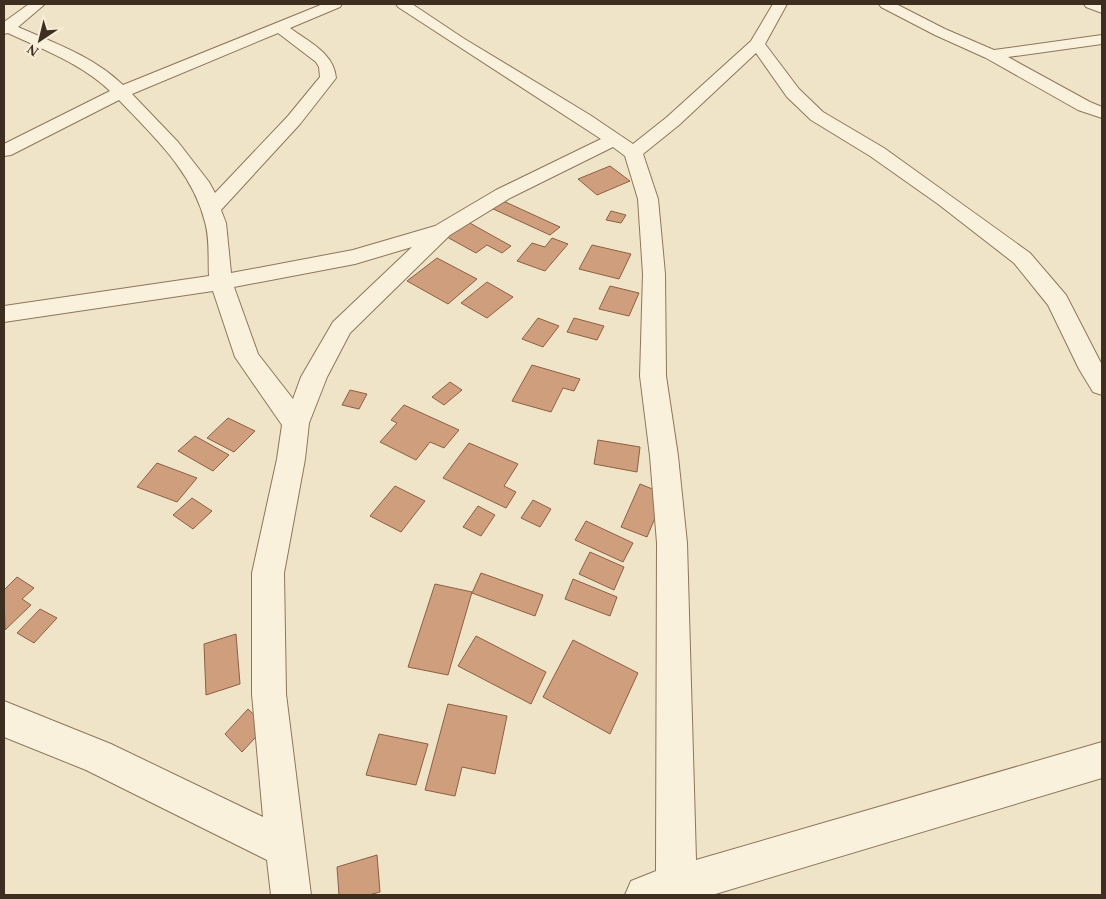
<svg xmlns="http://www.w3.org/2000/svg" width="1106" height="899" viewBox="0 0 1106 899" font-family="'Times New Roman',serif">
	<style>
		.building { fill: #cf9f7d; stroke: #8d5f41 }
		.lines { fill: none; stroke-linecap: round; stroke-linejoin: round }
		.minor-casing { stroke: #8d765c; stroke-width: 2 }
		.minor { fill: #faf1dc; fill-rule: evenodd }
	</style>
	<rect width="100%" height="100%" fill="#f0e4c8"/>
	<path class="building" d="M610 166 630 181 597 195 578 179Z
		M501 200 560 227 550 235 491 208Z
		M611 211 626 215 621 223 606 220Z
		M468 222 511 246 502 253 487 245 476 253 447 237Z
		M552 238 568 244 545 271 517 261 532 243 545 247Z
		M592 245 631 254 619 279 579 269Z
		M437 258 477 279 448 304 407 281Z
		M487 282 513 297 487 318 461 303Z
		M610 286 639 293 629 316 599 309Z
		M538 318 559 326 543 347 522 339Z
		M574 318 604 326 597 340 567 332Z
		M532 365 580 379 574 391 563 388 551 412 512 401Z
		M450 382 462 390 444 405 432 397Z
		M350 390 367 394 359 409 342 405Z
		M404 405 459 430 444 448 430 442 416 460 380 442 397 423 391 420Z
		M228 418 255 431 234 452 207 438Z
		M195 436 229 455 213 471 178 451Z
		M598 440 640 447 637 472 594 464Z
		M469 443 518 464 504 486 516 492 506 508 443 478Z
		M157 463 197 478 177 502 137 487Z
		M640 484 665 494 647 537 621 527Z
		M395 486 425 501 401 532 370 516Z
		M192 498 212 511 193 529 173 515Z
		M533 500 551 509 540 527 521 518Z
		M478 506 495 515 481 536 463 527Z
		M586 521 633 543 623 562 575 540Z
		M590 552 624 567 614 590 579 574Z
		M481 573 543 595 535 616 472 593Z
		M17 577 34 588 22 599 31 605 5 630 4 590Z
		M573 579 617 597 610 616 565 599Z
		M435 584 472 592 448 675 408 667Z
		M40 609 57 618 34 643 17 633Z
		M236 634 240 684 206 695 204 644Z
		M476 636 546 672 531 704 458 666Z
		M573 640 638 673 610 734 543 697Z
		M448 704 507 716 495 774 462 767 455 796 425 790Z
		M248 709 266 726 242 752 225 734Z
		M379 734 428 744 416 785 366 775Z
		M377 855 380 892 369 895H339L337 867Z"/>
	<g class="lines">
		<defs>
			<path id="minor" d="M29 4H45L18 27C55 43 94 57 123 85L323 4H342L340 7 290 28C309 42 334 53 336 78L300 124 221 210 226 223 231 273 353 250 435 226 496 190 601 139 398 7 396 4H412L463 38 590 115 633 144 667 117 751 41 773 4H787L765 44 799 89 823 112 884 148 1030 253 1066 295 1102 365V395L1093 392 1079 369 1048 305 1014 263 938 204 870 156 811 120 787 97 756 53 679 125 643 154 658 199 665 274 666 376 678 456 687 543 696 860 1102 742V778L712 895H625L631 881 656 871 657 543 650 456 640 376 643 274 638 199 625 156 613 147 510 198 450 235 350 333 327 377 309 423 305 459 284 573 286 694 311 895H271L267 860 86 770 4 737V701L111 744 263 817 252 694V573L277 459 282 425 235 357 213 291 4 322V306L209 276C208 259 210 239 205 222 193 172 153 136 119 100L11 155 4 156V144L110 91C82 64 44 50 8 33L4 34V22ZM278 33 316 62 319 67 320 77 288 116 215 193 209 182 178 142 132 94ZM412 247 333 322 301 377 293 399 258 354 234 287 355 264Z
				M879 4H896L945 29 994 50 1102 35V44L1008 57 1090 102 1102 107V118L1078 110 986 58 935 35 881 7Z
				M1084 4H1102V13L1086 7Z"/>
		</defs>
		<use href="#minor" class="minor-casing"/>
		<use href="#minor" class="minor"/>
	</g>
	<rect width="1106" height="899" fill="none" stroke="#3d2e20" stroke-width="10"/>
	<g transform="translate(40 40) rotate(215)" stroke="#f7eed8" stroke-width="4" paint-order="stroke">
	<path d="M0-4L9 19L0 12L-9 19Z" fill="#3d2e20"/>
	<text y="-8" font-size="14" font-weight="bold" text-anchor="middle" fill="#3d2e20">N</text>
	</g>
</svg>
